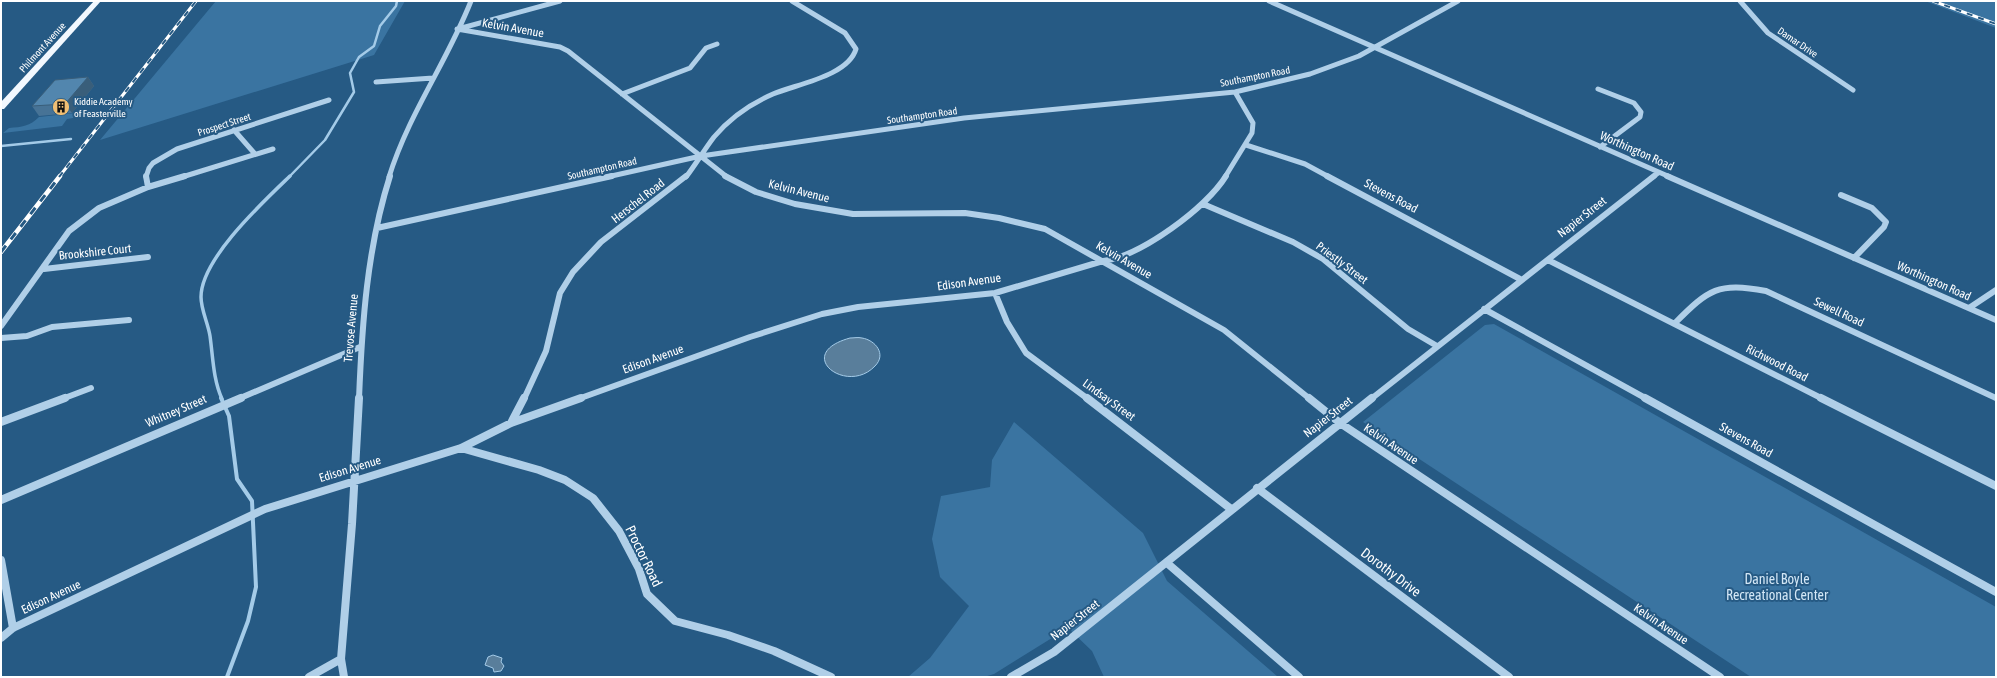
<svg xmlns="http://www.w3.org/2000/svg" width="1997" height="678" viewBox="0 0 1997 678" font-family="'Asap Condensed',sans-serif">
	<style>
		.green { fill: #3a74a1 }
		.water { fill: #597e9b; stroke: #a4cbe8 }
		.lines { fill: none; stroke-linecap: round; stroke-linejoin: round }
		.stream-far2 { stroke: #a4cbe8; stroke-width: 2.5 }
		.stream-far1 { stroke: #a4cbe8; stroke-width: 3.5 }
		.stream { stroke: #a4cbe8; stroke-width: 4 }
		.minor-far2 { stroke: #b0cfe8; stroke-width: 5 }
		.minor-far1 { stroke: #b0cfe8; stroke-width: 6 }
		.minor { stroke: #b0cfe8; stroke-width: 8 }
		.major { fill: #f2f8fe; fill-rule: evenodd }
		.rail-far1-casing { stroke: #fff; stroke-width: 3 }
		.rail-casing { stroke: #fff; stroke-width: 4.5 }
		.rail-far1 { stroke: #265a84; stroke-width: 2; stroke-dasharray: 6; stroke-linecap: butt }
		.rail { stroke: #265a84; stroke-width: 3; stroke-dasharray: 8; stroke-linecap: butt }
		.wall { fill: #477396 }
		.shaded-wall { fill: #395e7a }
		.building { fill: #5286ae; stroke: #395e7a }
		.labels { text-anchor: middle; stroke-width: 4; stroke-linejoin: round; paint-order: stroke }
		.far-street-label { font-size: 10px; fill: #fff; stroke: #265a84 }
		.far-poi-label { font-size: 10px; fill: #fff; stroke: #265a84; text-anchor: start }
		.street-label { font-size: 12px; fill: #fff; stroke: #265a84 }
		.near-street-label { font-size: 14px; fill: #fff; stroke: #265a84 }
		.near-park-label { font-size: 14px; fill: #d3e7f6; stroke: #265a84 }
	</style>
	<rect width="100%" height="100%" fill="#265a84"/>
	<path class="green" d="M216 1H405L374 55 100 140Z
		M1925 1H1996V28Z
		M76 113 73 118 67 119 62 126 3 133 9 128C22 127 30 126 39 117Z
		M1494 324 1996 607V677H1751L1363 422 1485 325Z
		M1014 422 1143 533 1167 581 1278 677H1104L1092 651 1068 628 994 674 984 677H908L930 658 969 606 940 577 932 539 941 496 990 487 992 460Z"/>
	<path class="water" d="M850 338C854 338 858 337 862 338 875 340 887 354 875 366 847 396 792 354 850 338Z
		M493 655 502 658 501 662 504 666 501 671 494 672 493 668 485 665 488 657Z"/>
	<g class="lines">
		<path class="stream-far2" d="M1 146 71 139
			M289 177 325 140 354 92 350 73 359 57 374 46 380 26 396 6 397 1"/>
		<path class="stream-far1" d="M222 399C213 379 213 357 210 336 208 323 201 310 201 297 201 259 263 202 290 176"/>
		<path class="stream" d="M221 398 229 416 237 479 252 501 256 587 248 621 227 677"/>
		<path class="minor-far2" d="M1269 1 1670 177
			M1740 1 1768 33 1853 90
			M457 29 560 47 568 51 727 177
			M458 29 560 1
			M376 82 433 78
			M1598 89 1634 103 1641 112 1640 117 1600 147
			M622 94 690 68 706 48 717 44
			M234 130 255 154
			M1246 145 1305 164 1329 177
			M146 177 149 168 153 163 177 149 329 100
			M182 177 273 149
			M389 177C409 113 447 62 471 1
			M607 177 701 156 964 118 1235 92 1310 74 1359 56 1458 1
			M686 177C696 164 704 150 714 137 730 118 750 104 773 94 797 84 848 76 856 49L845 33 792 1
			M1225 177 1252 133 1253 123 1235 92
			M1653 177 1658 173"/>
		<path class="minor-far1" d="M725 176 756 192 795 204 853 214 965 213 999 218 1045 229 1224 330 1310 399
			M1327 176 1520 279
			M1667 176 1996 320
			M148 187 185 176
			M1841 195 1872 208 1886 222 1884 227 1854 258
			M1203 204 1293 242 1323 259 1408 329 1437 346
			M377 228 612 176
			M1548 260 1823 399
			M44 269 148 257
			M995 293 1007 322 1026 353 1088 399
			M1969 308 1996 290
			M1484 309 1647 399
			M1675 323C1709 289 1718 282 1766 291L1996 398
			M1 326 69 231 99 208 148 187 146 176
			M1 338 27 336 52 327 129 320
			M62 399 91 388
			M238 399 360 347
			M359 399C362 324 367 248 390 176
			M524 399 546 351 560 293 573 272 601 242 686 176
			M578 399 750 337 822 314 858 307 995 293 1103 261C1141 256 1206 208 1226 176
			M1371 399 1654 176"/>
		<path class="minor" d="M1087 398 1231 509
			M1309 398 1340 423 1720 677
			M1645 398 1996 592
			M1821 398 1996 486
			M1 422 65 398
			M511 423 524 398
			M461 448 539 470 565 480 593 498 619 531 639 569 647 594 675 621 728 635 774 651 831 677
			M1257 488 1509 677
			M1 500 241 398
			M1 560 13 628
			M1167 563 1299 677
			M1 638 13 628 265 509 461 448 511 423 581 398
			M309 677 341 659
			M344 677 341 659 352 524 359 398
			M1011 677 1054 652 1372 398"/>
		<path class="major" d="M94 1H101L4 109H1V102Z"/>
		<defs>
			<path id="rail-far1" d="M1933 1 1996 24
				M59 177 196 1"/>
			<path id="rail" d="M1 252 60 176"/>
		</defs>
		<use href="#rail-far1" class="rail-far1-casing"/>
		<use href="#rail" class="rail-casing"/>
		<use href="#rail-far1" class="rail-far1"/>
		<use href="#rail" class="rail"/>
	</g>
	<path class="wall" d="M88 77 94 86 72 113 39 116 32 106Z"/>
	<path class="shaded-wall" d="M88 77 94 86 72 113 65 104Z"/>
	<path class="building" d="M88 77 65 104 32 106 55 80Z"/>
	<defs>
		<symbol id="building-disc" viewBox="-11 -11 22 22"><circle r="9.5" fill="#f1bf74" stroke="#265a84"/><path d="M-4-6H4V6H1V3H-1V6H-4ZM-2.5-4.3h1.7v1.8h-1.7ZM.8-4.3h1.7v1.8H.8ZM-2.5-1h1.7V.8h-1.7ZM.8-1h1.7V.8H.8Z" fill="#111"/></symbol>
	</defs>
	<g fill-rule="evenodd">
		<use href="#building-disc" x="51" y="97" width="20" height="20"/>
	</g>
	<g class="labels">
		<g class="far-street-label">
			<text transform="translate(1798 42) rotate(34)" y="4">Damar Drive</text>
			<text transform="translate(42 47) rotate(-48)" y="4">Philmont Avenue</text>
			<text transform="translate(1255 76) rotate(-11)" y="4">Southampton Road</text>
			<text transform="translate(922 115) rotate(-8)" y="4">Southampton Road</text>
			<text transform="translate(224 124) rotate(-18)" y="4">Prospect Street</text>
			<text transform="translate(602 168) rotate(-13)" y="4">Southampton Road</text>
		</g>
		<g class="far-poi-label">
			<text x="74" y="105">Kiddie Academy<tspan x="74" dy="12">of Feasterville</tspan></text>
		</g>
		<g class="street-label">
			<text transform="translate(513 28) rotate(10)" y="4">Kelvin Avenue</text>
			<text transform="translate(1637 151) rotate(24)" y="4">Worthington Road</text>
			<text transform="translate(799 191) rotate(14)" y="4">Kelvin Avenue</text>
			<text transform="translate(1391 196) rotate(28)" y="4">Stevens Road</text>
			<text transform="translate(638 201) rotate(-38)" y="4">Herschel Road</text>
			<text transform="translate(1582 217) rotate(-38)" y="4">Napier Street</text>
			<text transform="translate(95 252) rotate(-6)" y="4">Brookshire Court</text>
			<text transform="translate(1124 260) rotate(30)" y="4">Kelvin Avenue</text>
			<text transform="translate(1342 263) rotate(37)" y="4">Priestly Street</text>
			<text transform="translate(1934 281) rotate(24)" y="4">Worthington Road</text>
			<text transform="translate(969 282) rotate(-8)" y="4">Edison Avenue</text>
			<text transform="translate(1839 312) rotate(25)" y="4">Sewell Road</text>
			<text transform="translate(351 328) rotate(-85)" y="4">Trevose Avenue</text>
			<text transform="translate(653 359) rotate(-20)" y="4">Edison Avenue</text>
			<text transform="translate(1777 363) rotate(27)" y="4">Richwood Road</text>
			<text transform="translate(1109 400) rotate(36)" y="4">Lindsay Street</text>
			<text transform="translate(176 411) rotate(-23)" y="4">Whitney Street</text>
			<text transform="translate(1328 417) rotate(-38)" y="4">Napier Street</text>
			<text transform="translate(1746 440) rotate(29)" y="4">Stevens Road</text>
			<text transform="translate(1391 444) rotate(34)" y="4">Kelvin Avenue</text>
			<text transform="translate(350 469) rotate(-17)" y="4">Edison Avenue</text>
			<text transform="translate(51 597) rotate(-25)" y="4">Edison Avenue</text>
			<text transform="translate(1075 620) rotate(-38)" y="4">Napier Street</text>
			<text transform="translate(1661 624) rotate(34)" y="4">Kelvin Avenue</text>
		</g>
		<g class="near-street-label">
			<text transform="translate(644 556) rotate(64)" y="5">Proctor Road</text>
			<text transform="translate(1391 572) rotate(37)" y="5">Dorothy Drive</text>
		</g>
		<g class="near-park-label">
			<text x="1777" y="584">Daniel Boyle<tspan x="1777" dy="16">Recreational Center</tspan></text>
		</g>
	</g>
	<rect width="1997" height="678" fill="none" stroke="#ffffff" stroke-width="4"/>
</svg>
